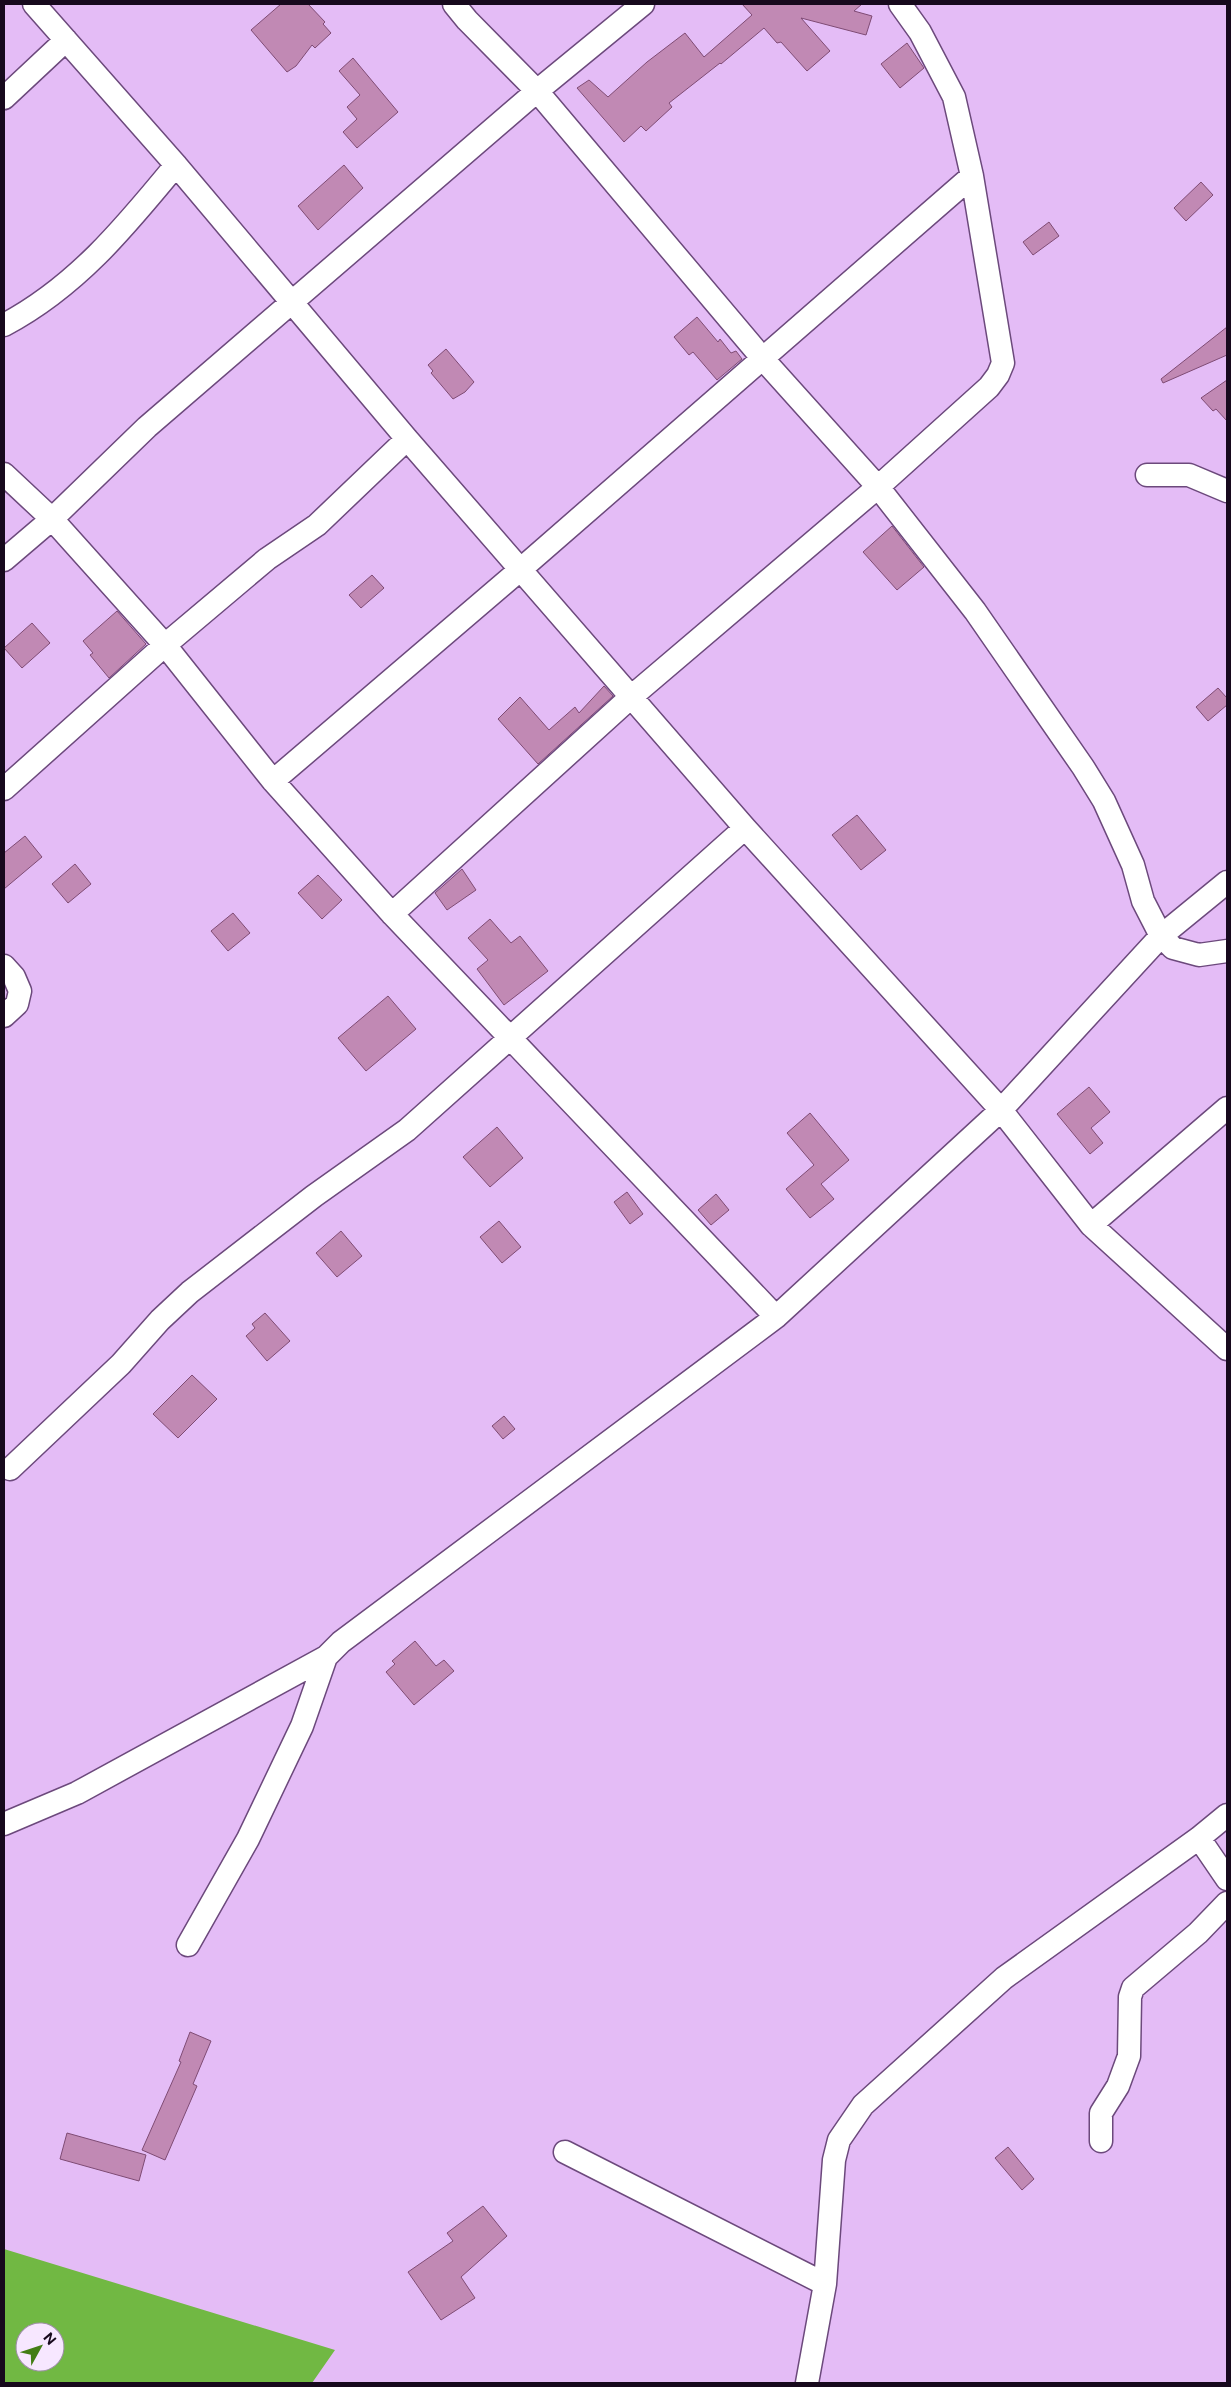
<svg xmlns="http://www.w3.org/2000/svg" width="1231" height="2387" viewBox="0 0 1231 2387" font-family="'Public Sans',sans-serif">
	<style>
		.water { fill: #71b843; fill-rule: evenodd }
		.building { fill: #c189b4; stroke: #7f4b74 }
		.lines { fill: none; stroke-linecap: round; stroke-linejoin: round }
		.minor-casing { stroke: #6c497c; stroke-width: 25 }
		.minor { stroke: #fff; stroke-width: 22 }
	</style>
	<rect width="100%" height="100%" fill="#e4bcf6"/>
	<path class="water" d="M4 2249 335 2350 312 2383H4ZM25 2332H55V2362H25Z"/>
	<path class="building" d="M281 4H308L325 22 323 24 331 33 315 48 312 45 296 66 287 72 251 30Z
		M742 4H862L854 11 872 16 866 35 801 18 830 51 807 71 781 42 777 43 764 28 721 64 720 63 669 103 672 107 646 131 641 126 624 142 577 88 589 80 608 97 647 62 685 33 704 57 752 15Z
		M907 43 924 68 900 88 881 64Z
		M353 58 398 112 357 148 343 132 357 119 347 107 360 95 339 71Z
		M344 165 363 188 318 230 298 206Z
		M1201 182 1213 195 1186 221 1174 208Z
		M1049 222 1059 236 1033 255 1023 242Z
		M697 317 718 342 720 339 731 353 736 351 742 359 717 380 693 352 689 355 674 337Z
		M1227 327V355L1163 383 1161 379Z
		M446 349 474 382 465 392 453 399 431 373 433 371 428 365Z
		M1227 380V421L1216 409 1213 411 1201 398Z
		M892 526 924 567 897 590 863 552Z
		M372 575 384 588 361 608 349 595Z
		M117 611 146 644 109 678 90 655 93 653 83 641Z
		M32 623 50 643 22 668 4 648Z
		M604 686 613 696 538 764 498 719 520 697 549 730 575 707 579 713Z
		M1218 688 1227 698V705L1208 721 1196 707Z
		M857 815 886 850 861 870 832 835Z
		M25 836 42 857 4 889V853Z
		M75 864 91 884 68 903 52 884Z
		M462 869 476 890 447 910 435 893Z
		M318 875 342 900 322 919 298 893Z
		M233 913 250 933 228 951 211 931Z
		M490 919 511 943 520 936 548 971 504 1005 477 969 488 960 468 938Z
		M388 996 416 1029 366 1071 338 1038Z
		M1089 1087 1110 1112 1091 1128 1103 1143 1090 1154 1057 1114Z
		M810 1113 849 1160 821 1184 834 1199 810 1218 786 1189 814 1165 787 1133Z
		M497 1127 523 1158 490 1187 463 1157Z
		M627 1192 643 1214 630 1224 614 1202Z
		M716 1194 729 1210 711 1225 698 1210Z
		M499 1221 521 1247 502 1263 480 1237Z
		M341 1231 362 1256 337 1277 316 1253Z
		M265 1313 290 1341 267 1361 246 1336 255 1328 252 1324Z
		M192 1375 217 1399 178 1438 153 1414Z
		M504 1416 515 1429 503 1439 492 1426Z
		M415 1641 436 1666 444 1660 454 1671 414 1705 386 1672 395 1664 392 1661Z
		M190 2032 211 2041 193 2084 197 2086 165 2160 142 2150 181 2062 179 2061Z
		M67 2133 146 2155 139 2181 60 2159Z
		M1008 2147 1034 2179 1022 2190 995 2158Z
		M483 2206 507 2236 461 2277 475 2298 441 2320 408 2272 453 2241 447 2233Z"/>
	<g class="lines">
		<defs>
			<path id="minor" d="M34 4 176 165 407 439 745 828 1001 1110 1091 1225 1227 1349
				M454 4 467 20 537 91 763 359 878 487 975 611 1083 767 1104 801 1133 865 1143 901 1161 936 1173 948 1199 955 1227 951
				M4 98 66 40
				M4 325C76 287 125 227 176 165
				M4 474 52 519 165 645 273 781 392 914 776 1317
				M1147 475H1189L1227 491
				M4 560 52 519 147 427 537 91 643 4
				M273 781 521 569 972 176
				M4 789 165 645 267 559 317 525 407 439
				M392 914 631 697 878 487 989 387 998 375 1003 363 972 176 954 97 920 32 900 4
				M4 966 14 977 20 991 17 1004 4 1016
				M1091 1225 1227 1108
				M10 1469 121 1364 160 1320 190 1292 314 1196 407 1130 745 828
				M4 1824 77 1793 326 1657
				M1199 1838 1227 1879
				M188 1945 248 1839 302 1726 326 1657 341 1642 776 1317 1001 1110 1161 936 1227 882
				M1101 2141V2113L1118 2086 1129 2056 1130 1997 1133 1988 1198 1933 1227 1903
				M565 2152 825 2284
				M807 2383 825 2284 834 2160 839 2140 863 2105 1004 1978 1199 1838 1227 1815"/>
		</defs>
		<use href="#minor" class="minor-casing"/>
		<use href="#minor" class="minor"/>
	</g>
	<rect width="1231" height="2387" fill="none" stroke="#17091d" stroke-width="10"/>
	<g transform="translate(40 2347) rotate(50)"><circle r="24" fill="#f7e7ff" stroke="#9d8ea5"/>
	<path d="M0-4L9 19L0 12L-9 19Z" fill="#437d15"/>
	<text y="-8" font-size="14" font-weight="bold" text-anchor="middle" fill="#17091d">N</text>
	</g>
</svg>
